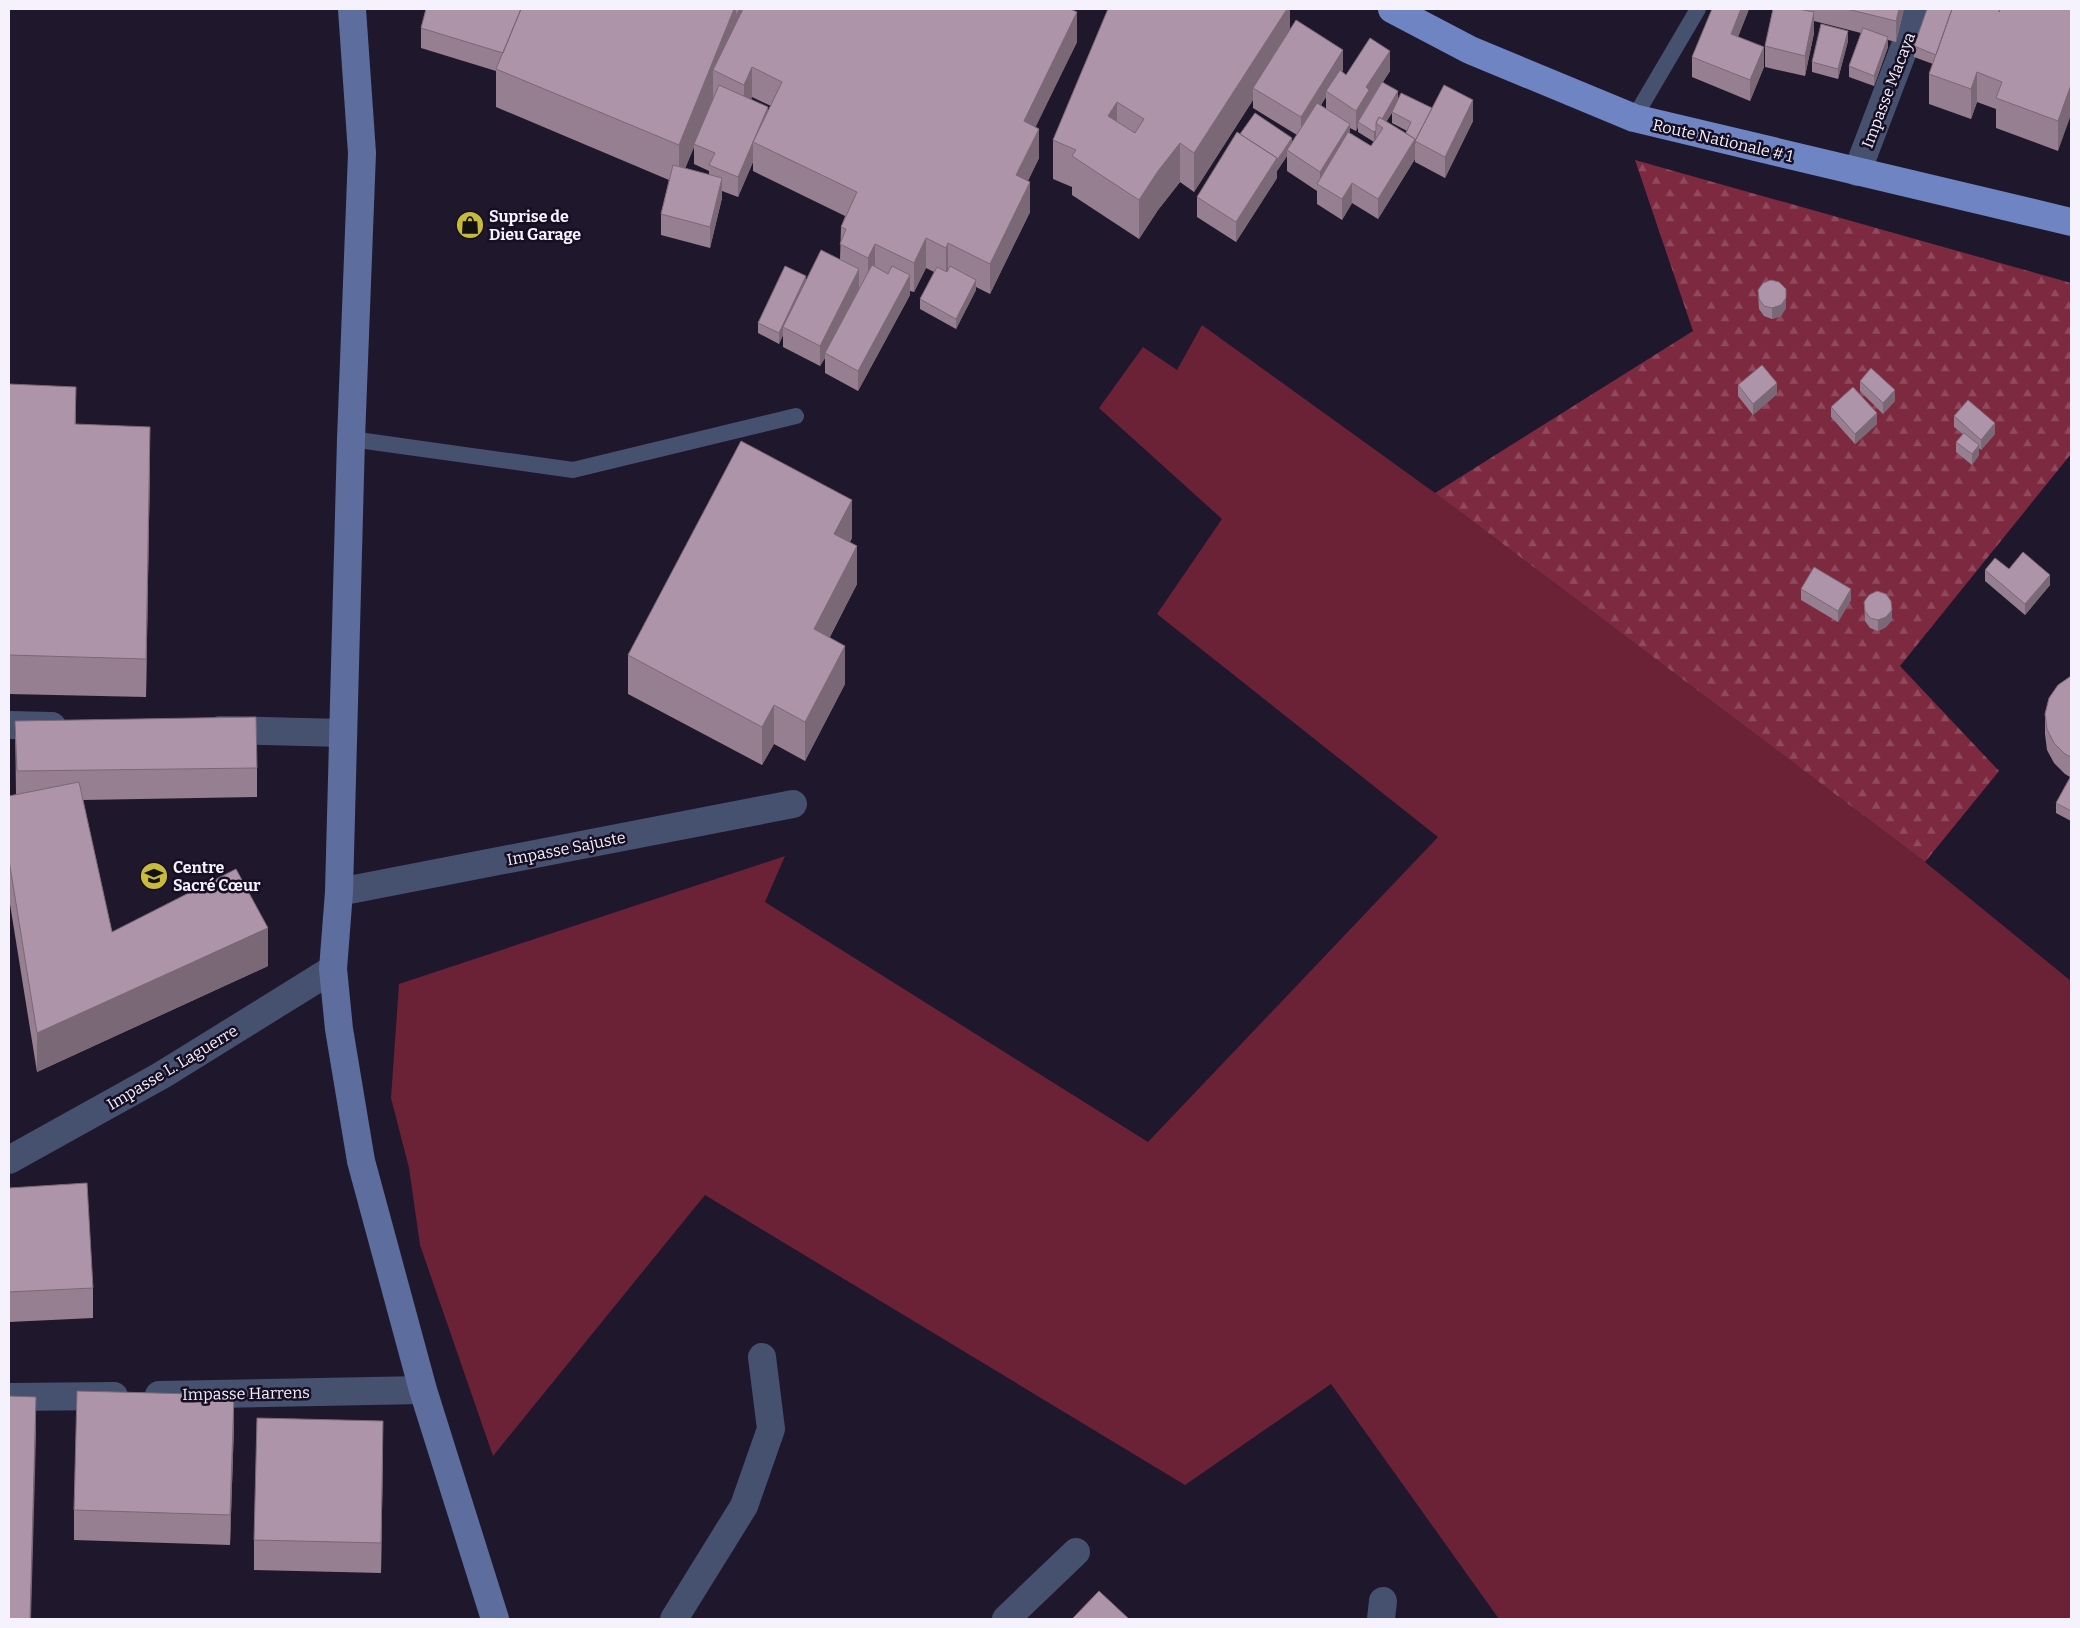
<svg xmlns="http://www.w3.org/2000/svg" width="2080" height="1628" viewBox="0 0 2080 1628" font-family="Bitter,serif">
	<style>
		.green { fill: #6b2237 }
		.forest { fill: url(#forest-firs) }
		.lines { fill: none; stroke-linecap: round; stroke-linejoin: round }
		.lane { stroke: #46506f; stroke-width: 16 }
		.street { stroke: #46506f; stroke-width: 28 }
		.secondary { stroke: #5d6d9e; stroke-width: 28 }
		.primary { stroke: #6f84c3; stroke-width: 28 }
		.wall { fill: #967f90; fill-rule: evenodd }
		.shaded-wall { fill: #7a6876 }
		.building { fill: #ae94a8; stroke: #7a6876; fill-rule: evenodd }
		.labels { text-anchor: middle; stroke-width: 5; stroke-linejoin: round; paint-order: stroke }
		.street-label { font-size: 16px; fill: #f5f1fd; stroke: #160e22 }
		.poi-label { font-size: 16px; font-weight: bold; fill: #f5f1fd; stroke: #160e22; text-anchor: start }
	</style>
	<defs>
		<pattern id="forest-firs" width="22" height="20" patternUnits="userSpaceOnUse" patternTransform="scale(1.25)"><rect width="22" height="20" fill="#7d2a41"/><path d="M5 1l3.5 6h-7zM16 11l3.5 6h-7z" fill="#90495d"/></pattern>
	</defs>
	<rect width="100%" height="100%" fill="#1f172c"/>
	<path class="green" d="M1202 325 1435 493 1925 862 2071 981V1619H1499L1331 1384 1185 1485 705 1195 493 1456 420 1245 409 1168 391 1098 399 984 785 856 765 902 1148 1142 1438 837 1157 614 1222 519 1099 408 1143 347 1177 370Z"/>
	<path class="forest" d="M1635 160 2071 283V454L1900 666 1999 771 1925 862 1435 493 1693 331Z"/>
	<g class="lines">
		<path class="lane" d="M1634 118 1698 9
			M351 439 573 470 796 416"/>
		<path class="street" d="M1857 172 1919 9
			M9 725 52 726
			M220 730 343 733
			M339 892 793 804
			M9 1160 162 1075 333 969
			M159 1395 423 1390
			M9 1397 114 1396
			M674 1619 744 1506 771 1429 762 1357
			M1006 1619 1076 1552
			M1381 1619 1383 1601"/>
		<path class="secondary" d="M352 9 362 153 351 439 339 892 333 969 339 1029 361 1161 423 1390 495 1619"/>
		<path class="primary" d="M1392 9 1470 50 1634 118 2071 222"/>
	</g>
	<path class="wall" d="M426 9H1070L1077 42 1035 127 1039 158 1028 181 1030 212 990 294 976 287V290L956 329 920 309V299L934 272 926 268 914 292 910 291V295L858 391 825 373V358L820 366 783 347V335L779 344 758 333V323L806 282 840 259 841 227 845 216 753 171V162L738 197 722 191V198L710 248 661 235V214L669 180 496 107V71L421 48V28ZM752 97 771 106 768 111 751 99ZM694 147V164L709 171V175L685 168Z
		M1108 9H1290V30L1343 70 1342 72 1346 75 1390 71 1383 82 1398 98 1473 121 1445 178 1415 162V154V159L1378 219 1352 203 1342 220 1317 204V191L1287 171V156L1277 171V178L1236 242 1197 217V197L1240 134 1292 143 1297 135 1253 108V100L1194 192 1180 182 1158 210 1139 239 1072 195V187L1053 179V140ZM1326 97V109L1321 105ZM1392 113V123L1407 131 1406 133 1386 122ZM1358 127V132L1374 142 1371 146 1350 133V128L1356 131Z
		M1749 9 1738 37 1764 67 1750 101 1692 77V57Z
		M1773 9H1904L1896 42 1888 40V47L1874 86 1849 77V66L1861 33 1814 21V33L1805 76 1765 67V46Z
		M2071 9 2058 151 1996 128V109L1977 102 1971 119 1929 104V74L1933 64 1914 57V46Z
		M1848 41 1838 79 1812 72V62Z
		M1758 290 1786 308 1781 316 1772 319 1764 316 1759 309Z
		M1860 381 1895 401 1883 414 1860 391Z
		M9 385 76 424 150 465 146 697 9 694Z
		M1738 385 1777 394 1753 415 1738 396Z
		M1831 407 1877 424 1855 444 1831 417Z
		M1954 416 1995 434 1981 450 1979 448V455L1972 465 1956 452V442L1963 434 1954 427Z
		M852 538 850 542 857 584 830 637 845 684 805 761 774 744 762 765 628 694V655Z
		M2009 569 2050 585 2025 615 1985 581V570Z
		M1801 589 1851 600 1838 622 1801 600Z
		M1864 602 1892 620 1886 627 1878 631 1870 628 1865 621Z
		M2071 676V821L2056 813V803L2070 777 2065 774 2054 763 2047 750 2045 734V714Z
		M15 721 257 768V797L83 800 112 932 268 966 37 1072 9 898V796L16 795Z
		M9 1188 93 1288V1318L9 1322Z
		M234 1425 230 1545 74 1540V1510Z
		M383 1450 381 1573 254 1570V1540Z"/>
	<path class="shaded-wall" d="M734 9H736V44L713 70V99L694 144V147L679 184V145Z
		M739 9H748L736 36V16Z
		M1287 9H1290V44L1253 88V100L1194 192V153Z
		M1741 9H1749L1731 54V34Z
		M1899 9H1904L1896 42V21Z
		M1077 12V42L1024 151V121Z
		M1814 12V33L1805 76V56Z
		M1848 31V41L1838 79V69Z
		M1888 37V47L1874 86V76Z
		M1764 47V67L1750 101V80Z
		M1343 50V70L1329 93 1326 91V97L1301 138V117Z
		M1390 51V71L1369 103 1358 122V127L1356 131V111L1366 87Z
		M752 67V97L744 115V85Z
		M1977 72V102L1971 119V89Z
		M2071 85V115L2058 151V121Z
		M1398 91V101L1383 128 1378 125Z
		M1473 100V121L1445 178V157Z
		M1117 102V140L1108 116Z
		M768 107V127L754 142Z
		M1350 124V145L1320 186V172Z
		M1039 129V158L1016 205V175Z
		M1376 130V140L1374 142V132Z
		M1292 138V148L1287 150V156L1277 171V160Z
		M1415 139V159L1378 219V199Z
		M753 142V162L738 197V177Z
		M1180 143V182L1158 210 1139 239V200L1158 171Z
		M1277 158V178L1236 242V222Z
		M722 178V198L710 248V227Z
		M1030 182V212L990 294V264Z
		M1352 183V203L1342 220V199Z
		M926 238V268L914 292V263Z
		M948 243V273L946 278V248Z
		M875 244V274L868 288V258Z
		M859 269V290L825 353V358L820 366V346Z
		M910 275V295L858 391V371Z
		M806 276V286L783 327V335L779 344V333Z
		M976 280V290L956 329V319Z
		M1786 298V308L1781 316 1772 319V308Z
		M1777 383V394L1753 415V404Z
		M76 387V425L75 424Z
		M1895 390V401L1883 414V403Z
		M1877 413V424L1855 444V434Z
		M1995 423V434L1981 450V440Z
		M150 427V465L146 697V659Z
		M1979 445V455L1972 465V454Z
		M852 500V538L834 572V534Z
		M857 546V584L814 667V629Z
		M2050 575V585L2025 615V604Z
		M1851 589V600L1838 622V611Z
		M1892 610V620L1886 627 1878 631V620Z
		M845 646V684L805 761V722Z
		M774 705V744L762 765V727Z
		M268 928V966L37 1072V1033Z
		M234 1395V1425L230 1545V1515Z
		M36 1397V1436L31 1619H30Z
		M383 1421V1450L381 1573V1543Z"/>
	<path class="building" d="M426 9H521L503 53 421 28Z
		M521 9H734L679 145 496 69Z
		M736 9H739L736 16Z
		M743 9H1070L1077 12 1024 121 1039 129 1016 175 1030 182 990 264 948 243 946 248 926 238 914 263 875 244 868 258 840 244 846 229 841 227 857 192 753 142 782 82 752 67 744 85 713 70Z
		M1108 9H1287L1194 153 1180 143 1158 171 1139 200 1072 156 1076 150 1053 140ZM1117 102 1144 119 1135 133 1108 116Z
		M1712 9H1741L1731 34 1764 47 1750 80 1692 57Z
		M1773 9H1798L1814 12 1805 56 1765 46Z
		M1847 9H1899L1896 21Z
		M1927 9H1952L1936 55 1914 46Z
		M1952 9H2000L1999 12 2000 9H2071V85L2058 121 1996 98 2002 82 1977 72 1971 89 1929 74Z
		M1296 20 1343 50 1301 117 1253 88Z
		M1821 24 1848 31 1838 69 1812 62Z
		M1863 28 1888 37 1874 76 1849 66Z
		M1370 38 1390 51 1366 87 1369 90 1356 111 1326 91 1340 70 1346 75Z
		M1382 82 1398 91 1382 119 1379 117 1376 123V130L1374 132 1358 122Z
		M719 85 768 107 738 177 709 165 715 153 694 144Z
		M1444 85 1473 100 1445 157 1415 141Z
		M1401 93 1432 108 1415 141V144V139L1406 133 1411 122 1392 112Z
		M1317 103 1350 124 1320 172 1287 150Z
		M1255 113 1292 138 1277 160V158L1240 134Z
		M1379 117 1415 139 1378 199 1352 183 1342 199 1317 184 1348 132 1371 146 1383 128 1376 123Z
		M1237 132 1277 158 1236 222 1197 197Z
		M673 165 722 178 710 227 661 214Z
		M821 250 859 269 820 346 783 327Z
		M872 265 888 274 892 266 910 275 858 371 825 353Z
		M785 266 806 276 779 333 758 323Z
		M950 266 976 280 956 319 920 299 937 267 947 272Z
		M1771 280 1779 282 1786 289V298L1781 305 1772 308 1764 306 1759 299 1758 290 1763 283Z
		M1762 365 1777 383 1753 404 1738 385Z
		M1871 368 1895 390 1883 403 1860 381Z
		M9 384 76 387 75 424 150 427 146 659 9 655Z
		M1853 387 1877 413 1855 434 1831 407Z
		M1968 400 1995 423 1981 440 1954 416Z
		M1964 433 1979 445 1972 454 1956 442Z
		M741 441 852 500 834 534 857 546 814 629 845 646 805 722 774 705 762 727 628 655Z
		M2023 552 2050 575 2025 604 1985 570 1995 558 2009 569Z
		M1814 567 1851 589 1838 611 1801 589Z
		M1877 591 1886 594 1891 601 1892 610 1886 617 1878 620 1870 618 1865 611 1864 602 1869 595Z
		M2071 676V757L2065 754 2054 743 2047 729 2045 714 2049 698 2058 685Z
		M256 717 257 768 17 771 15 721Z
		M2071 776V811L2056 803Z
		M79 782 112 932 236 869 268 928 37 1033 9 860V796Z
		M87 1183 93 1288 9 1292V1188Z
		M77 1391 234 1395 230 1515 74 1510Z
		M9 1396 36 1397 30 1619H9Z
		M257 1418 383 1421 381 1543 254 1540Z
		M1099 1591 1129 1619H1072Z"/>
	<defs>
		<symbol id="shop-disc" viewBox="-11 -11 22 22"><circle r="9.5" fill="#c8bb3b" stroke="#160e22"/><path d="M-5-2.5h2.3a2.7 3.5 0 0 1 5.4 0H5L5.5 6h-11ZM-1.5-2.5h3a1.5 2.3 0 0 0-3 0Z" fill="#111"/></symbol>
		<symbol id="school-disc" viewBox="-11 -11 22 22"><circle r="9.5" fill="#c8bb3b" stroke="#160e22"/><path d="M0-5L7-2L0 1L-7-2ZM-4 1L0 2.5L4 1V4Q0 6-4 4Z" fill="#111"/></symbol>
	</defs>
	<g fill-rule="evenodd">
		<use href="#shop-disc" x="454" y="209" width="32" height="32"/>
		<use href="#school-disc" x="138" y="860" width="32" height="32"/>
	</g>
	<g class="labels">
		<g class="street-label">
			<text transform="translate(1888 90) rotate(-69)" y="6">Impasse Macaya</text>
			<text transform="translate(1723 140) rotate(13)" y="6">Route Nationale # 1</text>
			<text transform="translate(566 848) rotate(-11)" y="6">Impasse Sajuste</text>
			<text transform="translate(172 1067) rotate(-31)" y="6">Impasse L. Laguerre</text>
			<text transform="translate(246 1393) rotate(-1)" y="6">Impasse Harrens</text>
		</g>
		<g class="poi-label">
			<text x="489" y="222">Suprise de<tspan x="489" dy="18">Dieu Garage</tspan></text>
			<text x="173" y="873">Centre<tspan x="173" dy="18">Sacré Cœur</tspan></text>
		</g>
	</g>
	<rect width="2080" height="1628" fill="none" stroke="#f5f1fd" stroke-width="20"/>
</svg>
